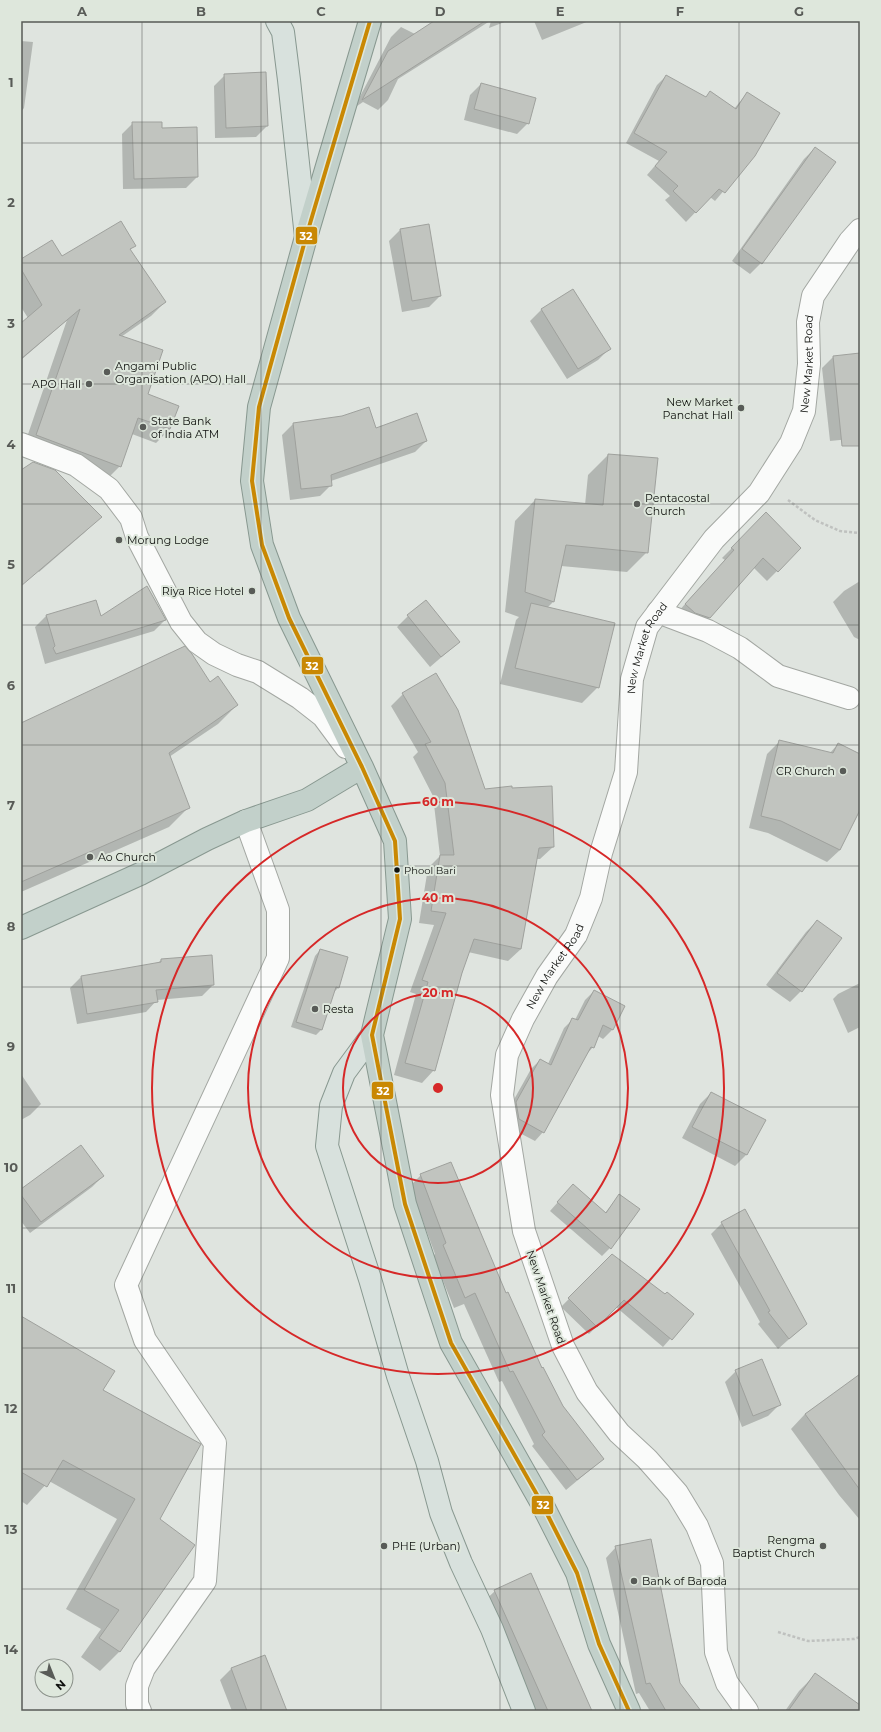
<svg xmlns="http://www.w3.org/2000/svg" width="881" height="1732" viewBox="0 0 881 1732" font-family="Montserrat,sans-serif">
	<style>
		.shadow { fill: #0003 }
		.building { fill: #c1c4bf; stroke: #9fa19d }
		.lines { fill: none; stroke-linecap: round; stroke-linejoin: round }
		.minor-casing { stroke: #a3a7a2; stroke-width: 24 }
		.major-casing { stroke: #889890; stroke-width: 24 }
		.highway-casing { stroke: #889890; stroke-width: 24 }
		.path { stroke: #bfc1bf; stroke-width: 2.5; stroke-dasharray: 3 2; stroke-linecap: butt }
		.minor { stroke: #fafbfa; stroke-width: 22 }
		.major { stroke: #d8e1dd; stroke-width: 22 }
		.highway { stroke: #c2d0ca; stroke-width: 22 }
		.bus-1-casing { stroke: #dee7dc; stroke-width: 7 }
		.bus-1 { stroke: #c98803; stroke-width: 4 }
		.grid { fill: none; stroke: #585b57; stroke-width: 1; stroke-opacity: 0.55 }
		.ring { fill: none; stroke: #d62828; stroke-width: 2 }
		.poi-dot { fill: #585b57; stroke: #dee7dc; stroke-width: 1.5 }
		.bus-dot { fill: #0f110e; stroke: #dee7dc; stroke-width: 1.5 }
		.labels { text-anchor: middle; stroke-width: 4; stroke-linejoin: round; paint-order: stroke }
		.bus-label { font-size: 10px; fill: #0f110e; stroke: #dee7dc; text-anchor: start }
		.street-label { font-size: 11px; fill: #0f110e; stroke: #dee7dc }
		.poi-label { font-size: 11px; fill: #0f110e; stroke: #dee7dc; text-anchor: start }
		.centre { fill: #d62828; stroke: #dee7dc; stroke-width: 2 }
		.ring-label { font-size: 12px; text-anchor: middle; font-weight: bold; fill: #d62828; stroke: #dee7dc; stroke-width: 4; stroke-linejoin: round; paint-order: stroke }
		.line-badge { stroke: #dee7dc; stroke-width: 1.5 }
		.badge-label { font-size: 11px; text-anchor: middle; font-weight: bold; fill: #fff }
		.neatline { fill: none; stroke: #585b57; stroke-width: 1.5 }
		.grid-label { font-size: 13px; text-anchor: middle; font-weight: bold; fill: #585b57 }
	</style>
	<rect width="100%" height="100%" fill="#dfe4df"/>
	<path class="shadow" d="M436 21H490L398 79 388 100 378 110 363 102 354 108 391 37 401 27 415 34Z
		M491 21H507L489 28Z
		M534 21H589L542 40Z
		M21 41 33 42 24 108 21 112Z
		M225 75 267 126 256 137 215 138 214 86Z
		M666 76 705 98 711 92 734 109 747 93 754 155 715 201 710 197 686 222 665 200 670 196 647 175 659 161 626 143 657 85Z
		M481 84 528 123 517 134 464 120 470 95Z
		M133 123 161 130 197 177 186 188 123 189 122 134Z
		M815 148 761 263 750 274 732 261 804 159Z
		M400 230 440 296 429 307 402 312 389 241Z
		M134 246 130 250 165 302 151 316 121 337 147 395 170 429 156 443 132 434 120 466 106 480 23 449 67 320 21 360V324L28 318 21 307V260L62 258Z
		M572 290 609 349 598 360 567 379 530 321 541 310Z
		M860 354V438L830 441 822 368 833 357Z
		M293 424 375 429 426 441 415 452 331 481V485L320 496 290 500 282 435Z
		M608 455 647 552 627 572 561 566 553 602 547 608 598 687 582 703 500 684 516 620 519 617 505 612 515 521 535 500 585 505 588 475Z
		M21 472 100 517 84 533 39 572 21 551Z
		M766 514 800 548 767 581 754 568 700 628 676 614 725 560 722 558Z
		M860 581V640L854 637 833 602 844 591Z
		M46 616 100 618 165 620 154 631 45 664 35 627Z
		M408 616 459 642 430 667 397 627Z
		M210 683 237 705 218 724 169 757 188 808 169 827 21 892V724Z
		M403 694 484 790 553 847 540 859H536L521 949 508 961 468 952 434 1070 422 1083 394 1075 416 994 410 992 434 925 419 923 428 868 440 856 433 796 413 757 418 752 391 706Z
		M780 741 829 754 838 744 860 755V808L840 850 827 862 768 833 749 828 767 754Z
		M817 921 840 938 801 991 790 1002 766 985 806 932Z
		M320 950 338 988 333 993 322 1029 316 1035 291 1027 315 956Z
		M161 960 213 985 202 996 157 1000 146 1012 77 1024 70 988 81 977 157 964Z
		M860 983V1027L848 1033 833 999 838 994Z
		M594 991 624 1007 612 1030 603 1039 598 1036 593 1047 586 1055 543 1132 535 1141 510 1128 507 1112 531 1069 540 1060 548 1064 564 1028 573 1019 575 1020 585 1000Z
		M21 1074 41 1104 30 1115 21 1120Z
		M711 1093 764 1120 746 1155 735 1166 682 1138 700 1104Z
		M421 1175 506 1294 541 1369 562 1407 603 1459 566 1490 532 1446 534 1444 502 1381 499 1382 464 1304 454 1308 433 1256 435 1254 410 1186Z
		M103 1176 92 1187 30 1233 21 1221V1190Z
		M573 1185 605 1213 619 1196 610 1248 602 1256 550 1211Z
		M722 1223 806 1324 778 1349 758 1324 760 1322 711 1234Z
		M612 1255 692 1314 663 1347 616 1307 589 1334 561 1307Z
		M21 1318 102 1391 158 1519 194 1545 119 1652 100 1671 81 1657 101 1629 66 1609 117 1519 49 1481 27 1505 21 1501Z
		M736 1371 779 1405 768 1416 742 1427 725 1382Z
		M860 1375V1520L839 1495 791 1429 805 1414Z
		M616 1547 679 1683 700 1711H650L639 1693 636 1694 606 1558Z
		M495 1591 591 1711H527L480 1605Z
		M265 1656 286 1711H232L220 1680 231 1669Z
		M815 1675 860 1706V1711H785L799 1691Z"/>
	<path class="building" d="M434 21H485L362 100 388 51Z
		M266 72 268 126 226 128 224 74Z
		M666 75 706 97 710 91 736 109 747 92 780 113 755 156 725 193 719 189 696 213 673 191 678 186 655 166 667 152 634 133Z
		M481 83 536 98 529 124 474 109Z
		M132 122H162V128L197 127 198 177 134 179Z
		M815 147 836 162 762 264 742 249Z
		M121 221 136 246 130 249 166 302 119 335 163 350 148 394 179 406 170 429 138 418 121 467 36 435 80 309 21 359V323L42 305 21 269V259L52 240 62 256Z
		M429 224 441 296 412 301 400 229Z
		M573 289 611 349 578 369 541 309Z
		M860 353V446H842L833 356Z
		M369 407 376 428 417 413 427 441 331 475 332 486 301 489 293 423 342 416Z
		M608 454 658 458 648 553 566 545 554 602 525 592 535 499 603 505Z
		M33 462 55 470 102 517 21 586V470Z
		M766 512 801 548 778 572 763 558 710 618 695 613 685 604 734 550 731 548Z
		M147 586 166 620 56 654 53 648 55 646 46 615 96 600 101 616Z
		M426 600 460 642 441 657 407 615Z
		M531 603 615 623 599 688 515 668Z
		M185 646 192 654 210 682 218 676 238 705 169 753 190 808 21 882V723Z
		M436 673 458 710 485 789 512 786V788L552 786 554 847 539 848 521 949 474 939 462 973 435 1071 405 1063 428 982 422 980 446 913 431 911 440 855H454L445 783 425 744 431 742 402 693Z
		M779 740 833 753 838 743 860 754V810L840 850 781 821 761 816Z
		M817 920 842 938 802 992 777 973Z
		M320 949 348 957 339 988 336 987 322 1030 296 1022Z
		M212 955 214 985 156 990 158 1002 87 1014 81 976 161 962V959Z
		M594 990 625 1006 613 1030 603 1025 594 1048 591 1047 544 1133 519 1119 516 1102 540 1059 551 1065 572 1018 578 1020Z
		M711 1092 766 1120 747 1155 692 1127Z
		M81 1145 104 1176 41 1222 21 1195V1189Z
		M451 1162 506 1293 508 1292 542 1368 543 1367 563 1406 604 1459 577 1480 542 1435 545 1432 513 1371 510 1372 475 1293 465 1298 443 1245 446 1243 420 1174Z
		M573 1184 606 1213 619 1194 640 1209 611 1249 557 1202Z
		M745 1209 807 1324 789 1339 768 1312 770 1311 721 1222Z
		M612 1254 665 1294 667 1292 694 1314 672 1340 624 1300 597 1327 568 1298Z
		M21 1316 115 1371 103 1390 201 1444 160 1519 195 1545 120 1652 99 1638 119 1610 84 1590 135 1499 63 1460 47 1487 21 1472Z
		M762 1359 781 1405 753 1416 735 1370Z
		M860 1374V1490L805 1414Z
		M651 1539 680 1683 701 1711H666L650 1683 646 1684 615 1546Z
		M531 1573 592 1711H548L494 1590Z
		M265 1655 287 1711H247L231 1668Z
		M815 1673 860 1705V1711H788Z"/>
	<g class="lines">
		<defs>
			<g id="minor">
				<path d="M21 444 76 465 109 489 131 518 137 537 181 622 197 642 214 654 237 665 258 672 300 698 323 716 346 747"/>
				<path d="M658 612 708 631 740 648 778 676 849 698"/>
				<path d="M140 1711 137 1704V1686L144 1668 205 1581 215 1443 145 1340 126 1285 278 958V910L246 821"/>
				<path id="s1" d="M747 1711 727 1683 716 1652 712 1563 697 1526 677 1493 647 1459 619 1433 587 1392 563 1346 524 1231 502 1095 507 1055 523 1019 547 976 576 935 591 898 601 853 626 772 632 679 647 627 714 539 759 493 791 443 804 411 809 364 808 322 813 296 850 241 860 230"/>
			</g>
			<path id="major" d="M277 21 283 32 289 80 306 237
				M372 1035 344 1073 331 1106 327 1146 370 1279 398 1376 427 1461 441 1513 461 1563 492 1629 524 1711"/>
			<path id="highway" d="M370 21 306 237 259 407 252 481 262 545 289 618 362 767 395 841 400 919 372 1035 405 1204 451 1343 540 1500 577 1573 599 1644 629 1711
				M21 928 140 874 207 839 246 821 307 800 362 767"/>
		</defs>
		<use href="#minor" class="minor-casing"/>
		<use href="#major" class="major-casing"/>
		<use href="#highway" class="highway-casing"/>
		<path class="path" d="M788 500 815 520 840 531 860 533
			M778 1632 808 1641 854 1639 860 1637"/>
		<use href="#minor" class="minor"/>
		<use href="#major" class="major"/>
		<use href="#highway" class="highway"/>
		<defs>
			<path id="bus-1" d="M370 21 306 237 259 407 252 481 262 545 289 618 362 767 395 841 400 919 372 1035 405 1204 451 1343 540 1500 577 1573 599 1644 629 1711"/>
		</defs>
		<use href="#bus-1" class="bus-1-casing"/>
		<use href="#bus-1" class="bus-1"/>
	</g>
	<path class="grid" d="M142 21V1711M261 21V1711M381 21V1711M500 21V1711M620 21V1711M739 21V1711M21 143H860M21 263H860M21 384H860M21 504H860M21 625H860M21 745H860M21 866H860M21 987H860M21 1107H860M21 1228H860M21 1348H860M21 1469H860M21 1589H860"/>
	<g class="ring">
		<circle cx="438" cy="1088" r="95"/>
		<circle cx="438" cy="1088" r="190"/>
		<circle cx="438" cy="1088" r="286"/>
	</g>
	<g class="poi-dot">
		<circle cx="107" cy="372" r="4"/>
		<circle cx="89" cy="384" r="4"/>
		<circle cx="741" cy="408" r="4"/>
		<circle cx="143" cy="427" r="4"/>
		<circle cx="637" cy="504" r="4"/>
		<circle cx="119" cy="540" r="4"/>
		<circle cx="252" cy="591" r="4"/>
		<circle cx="843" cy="771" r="4"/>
		<circle cx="90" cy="857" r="4"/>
		<circle cx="315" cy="1009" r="4"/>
		<circle cx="384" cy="1546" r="4"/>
		<circle cx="823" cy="1546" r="4"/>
		<circle cx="634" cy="1581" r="4"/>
	</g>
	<circle class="bus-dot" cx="397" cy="870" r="3.5"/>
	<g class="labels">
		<g class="bus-label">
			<text x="404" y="874">Phool Bari</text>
		</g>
		<g class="street-label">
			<text dy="4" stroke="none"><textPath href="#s1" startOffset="1495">New Market Road</textPath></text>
			<text dy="4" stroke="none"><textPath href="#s1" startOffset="1159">New Market Road</textPath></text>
			<text dy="4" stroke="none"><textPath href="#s1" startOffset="823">New Market Road</textPath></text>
			<text transform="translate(546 1297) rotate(71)" y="4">New Market Road</text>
		</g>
		<g class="poi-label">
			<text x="115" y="370">Angami Public<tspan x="115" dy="13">Organisation (APO) Hall</tspan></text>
			<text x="81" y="388" text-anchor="end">APO Hall</text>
			<text x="733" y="406" text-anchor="end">New Market<tspan x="733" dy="13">Panchat Hall</tspan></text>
			<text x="151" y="425">State Bank<tspan x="151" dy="13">of India ATM</tspan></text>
			<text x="645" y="502">Pentacostal<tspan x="645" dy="13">Church</tspan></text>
			<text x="127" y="544">Morung Lodge</text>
			<text x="244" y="595" text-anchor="end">Riya Rice Hotel</text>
			<text x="835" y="775" text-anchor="end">CR Church</text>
			<text x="98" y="861">Ao Church</text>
			<text x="323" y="1013">Resta</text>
			<text x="815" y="1544" text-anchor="end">Rengma<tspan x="815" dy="13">Baptist Church</tspan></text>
			<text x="392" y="1550">PHE (Urban)</text>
			<text x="642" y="1585">Bank of Baroda</text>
		</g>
	</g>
	<circle cx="438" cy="1088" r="6" class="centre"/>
	<g class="ring-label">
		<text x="438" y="806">60 m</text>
		<text x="438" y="902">40 m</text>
		<text x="438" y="997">20 m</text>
	</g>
	<g class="line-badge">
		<rect x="295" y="226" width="23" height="19" rx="4" fill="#c98803"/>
		<rect x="301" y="656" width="23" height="19" rx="4" fill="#c98803"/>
		<rect x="371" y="1081" width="23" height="19" rx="4" fill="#c98803"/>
		<rect x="531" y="1495" width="23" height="20" rx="4" fill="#c98803"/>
	</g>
	<g class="badge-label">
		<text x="306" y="240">32</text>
		<text x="312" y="670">32</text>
		<text x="383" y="1095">32</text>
		<text x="543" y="1509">32</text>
	</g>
	<rect width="881" height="1732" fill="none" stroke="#dee7dc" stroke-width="44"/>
	<g transform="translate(54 1678) rotate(137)"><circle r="19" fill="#dee7dc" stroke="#8b918a"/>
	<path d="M0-3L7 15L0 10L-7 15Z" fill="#585b57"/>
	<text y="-6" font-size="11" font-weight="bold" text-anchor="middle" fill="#0f110e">N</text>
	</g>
	<rect x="22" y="22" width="837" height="1688" class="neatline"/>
	<g class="grid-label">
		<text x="82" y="16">A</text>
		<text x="201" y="16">B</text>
		<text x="321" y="16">C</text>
		<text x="440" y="16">D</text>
		<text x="560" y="16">E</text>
		<text x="680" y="16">F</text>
		<text x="799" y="16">G</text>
		<text x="11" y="87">1</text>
		<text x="11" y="207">2</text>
		<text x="11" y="328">3</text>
		<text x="11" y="449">4</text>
		<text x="11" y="569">5</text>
		<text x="11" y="690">6</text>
		<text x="11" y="810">7</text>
		<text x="11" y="931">8</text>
		<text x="11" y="1051">9</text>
		<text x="11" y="1172">10</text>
		<text x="11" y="1293">11</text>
		<text x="11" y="1413">12</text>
		<text x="11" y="1534">13</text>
		<text x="11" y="1654">14</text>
	</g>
</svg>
